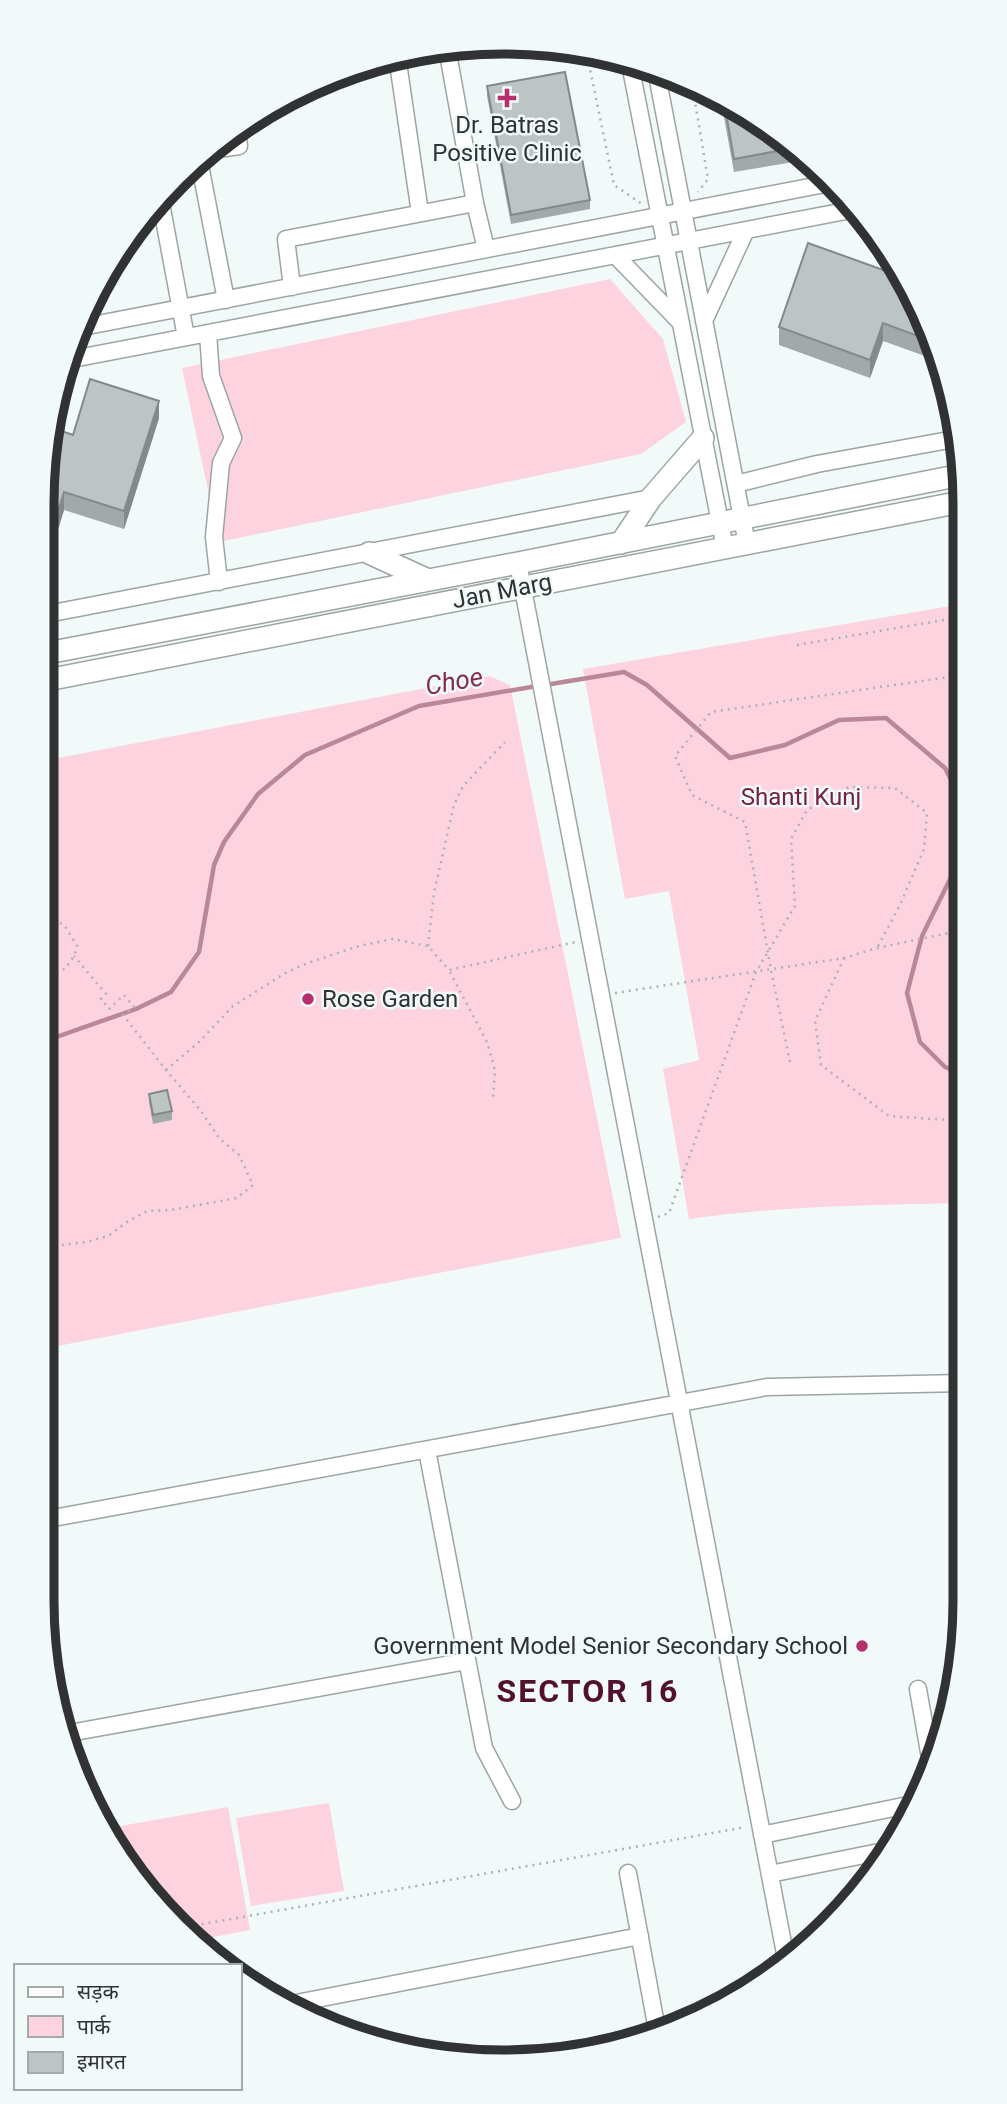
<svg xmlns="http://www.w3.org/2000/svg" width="1007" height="2104" viewBox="0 0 1007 2104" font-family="Roboto,'Noto Sans Devanagari',sans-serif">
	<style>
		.green { fill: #fed3e0 }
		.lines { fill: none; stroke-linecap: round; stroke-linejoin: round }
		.stream { stroke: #b98798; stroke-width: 4.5 }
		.minor-casing { stroke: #9da4a4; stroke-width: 19 }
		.major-casing { stroke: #9da4a4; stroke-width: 24 }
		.path { stroke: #adb2b3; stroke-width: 2.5; stroke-dasharray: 2 5; stroke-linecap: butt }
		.minor { stroke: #fff; stroke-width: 16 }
		.major { stroke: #fff; stroke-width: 21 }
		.wall { fill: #a2a9a9 }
		.shaded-wall { fill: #848989 }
		.building { fill: #bcc4c4; stroke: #848989; stroke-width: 2 }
		.poi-dot { fill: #b72e6c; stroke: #f1f9f9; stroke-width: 2.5 }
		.labels { text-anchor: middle; stroke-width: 5; stroke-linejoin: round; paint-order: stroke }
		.poi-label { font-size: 24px; fill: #303233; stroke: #f1f9f9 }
		.street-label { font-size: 24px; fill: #303233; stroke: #f1f9f9 }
		.park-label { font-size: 24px; fill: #732144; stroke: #f1f9f9 }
		.water-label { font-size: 26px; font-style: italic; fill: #812e50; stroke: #f1f9f9 }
		.district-label { font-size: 32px; font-weight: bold; letter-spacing: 2px; fill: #51102d; stroke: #f1f9f9 }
		.rim { fill: none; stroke: #303233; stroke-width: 9 }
	</style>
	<rect width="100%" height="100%" fill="#f1f9f9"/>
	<path class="green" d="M610 279 663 339 686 422 641 454 219 542 182 368Z
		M962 604 964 1203C872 1205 780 1206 689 1219L663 1069 699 1060 669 891 625 899 583 669Z
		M489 676 510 685 621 1238 42 1349V761Z
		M329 1803 344 1891 251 1906 236 1818Z
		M228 1807 250 1930 193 1941 138 1882 109 1828Z"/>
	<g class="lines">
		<path class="stream" d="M545 685 624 672 647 685 730 758 785 745 839 720 886 718 945 768 962 801
			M962 855 922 936 907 993 920 1042 945 1067 963 1074
			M42 1042 136 1009 171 992 199 952 214 865 224 842 258 794 305 755 419 706 537 686"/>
		<defs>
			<path id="minor" d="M397 56 420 213
				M636 64H630L725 548
				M656 70 747 544
				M211 150 239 146 237 128
				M199 160 226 300
				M160 198 186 337
				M475 203 486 249
				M615 255 681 323
				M292 287 286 239 475 203 447 48
				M704 321 746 230
				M77 328 830 183
				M208 333 211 376 233 438 221 463 214 537 219 582
				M67 360 856 209
				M736 484 817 464 960 438
				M518 563 787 1964
				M42 615 651 498
				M427 1450 484 1748 512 1801
				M42 1520 767 1387 964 1383
				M918 1689 932 1769
				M64 1734 467 1661
				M762 1835 913 1804
				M628 1873 657 2030
				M770 1874 884 1851
				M286 2005 640 1936"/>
			<path id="major" d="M621 543 651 498 703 438
				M369 553 428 580
				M42 654 518 563 961 475
				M42 681 961 502"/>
		</defs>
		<use href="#minor" class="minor-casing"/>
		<use href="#major" class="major-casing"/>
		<path class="path" d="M586 50 614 185 642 204
			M692 84 708 179 698 192
			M797 645 962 617
			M428 946 434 893 454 805 463 786 505 742
			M844 958 815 1021 821 1065 889 1116 963 1121
			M450 972 487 1042 495 1070 493 1098
			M42 973 65 969 74 956 77 946 64 925 42 914
			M615 993 844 958 877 948 963 930
			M790 1062 771 970 745 822 692 795 675 756 711 712 962 675
			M166 1070 199 1042 233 1006 287 972 308 963 359 946 393 939 428 946 449 970 576 942
			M658 1217 669 1213 756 972 795 906 791 839 807 810 849 787 895 788 927 813 924 849 900 905 877 948
			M42 1252 61 1245 87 1242 108 1236 127 1222 147 1211 171 1210 237 1198 253 1185 239 1155 219 1138 201 1111 166 1070 123 1015 134 1007 124 995 109 1009 101 999 106 994 74 956
			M181 1928 746 1827"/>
		<use href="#minor" class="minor"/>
		<use href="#major" class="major"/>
	</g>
	<path class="wall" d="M504 42 524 44 478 53 477 45Z
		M487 86 590 200V209L511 224 487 96Z
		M721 101 785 138 794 148V162L734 172Z
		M901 285 930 327 939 361 883 341 870 378 779 345V327Z
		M159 418 124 529 64 510 47 565 42 563V503L73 435Z
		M149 1094 172 1111V1120L153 1124 149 1103Z"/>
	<path class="shaded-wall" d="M883 323V341L870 378V360Z
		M159 401V418L124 529V511Z
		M64 492V510L47 565V547Z"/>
	<path class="building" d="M565 72 590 200 511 215 487 86Z
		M724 102 785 138 794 148 734 159Z
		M808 243 900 276 899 284 907 287 930 327 934 342 883 323 870 360 779 327Z
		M90 379 159 401 124 511 64 492 47 547 42 545V503L50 427 73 435Z
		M167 1090 172 1111 153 1115 149 1094Z"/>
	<g class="poi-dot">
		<path d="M503.5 87.5h7v7h7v7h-7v7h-7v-7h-7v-7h7z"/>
		<circle cx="308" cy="999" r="7"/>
		<circle cx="862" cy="1646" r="7"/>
	</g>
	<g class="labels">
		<g class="poi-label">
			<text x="507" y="133">Dr. Batras<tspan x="507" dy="28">Positive Clinic</tspan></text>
			<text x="322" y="1007" text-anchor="start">Rose Garden</text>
			<text x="848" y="1654" text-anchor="end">Government Model Senior Secondary School</text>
		</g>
		<g class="street-label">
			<text transform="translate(502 591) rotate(-11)" y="8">Jan Marg</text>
		</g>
		<g class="park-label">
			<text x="801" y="805">Shanti Kunj</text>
		</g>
		<g class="water-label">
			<text transform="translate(454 681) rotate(-10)" y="9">Choe</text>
		</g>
		<g class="district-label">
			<text x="588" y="1702">SECTOR 16</text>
		</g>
	</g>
	<path d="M0 0H1007V2104H0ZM503 54H504A449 449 0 0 1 953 503V1601A449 449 0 0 1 504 2050H503A449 449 0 0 1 54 1601V503A449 449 0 0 1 503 54Z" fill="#f1f9f9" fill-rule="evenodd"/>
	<path class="rim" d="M503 54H504A449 449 0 0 1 953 503V1601A449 449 0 0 1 504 2050H503A449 449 0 0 1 54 1601V503A449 449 0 0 1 503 54Z"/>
	<rect x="14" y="1964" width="228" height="126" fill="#f1f9f9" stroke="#a4a9aa" stroke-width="2"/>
	<rect x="28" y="1987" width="35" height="10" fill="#ffffff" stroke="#a4a9aa" stroke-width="2"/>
	<text x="77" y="1999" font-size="21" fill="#303233">सड़क</text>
	<rect x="28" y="2016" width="35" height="21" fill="#fed3e0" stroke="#a4a9aa" stroke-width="2"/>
	<text x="77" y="2034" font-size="21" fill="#303233">पार्क</text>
	<rect x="28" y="2052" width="35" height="21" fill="#bcc4c4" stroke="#a4a9aa" stroke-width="2"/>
	<text x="77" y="2069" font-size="21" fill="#303233">इमारत</text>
</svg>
